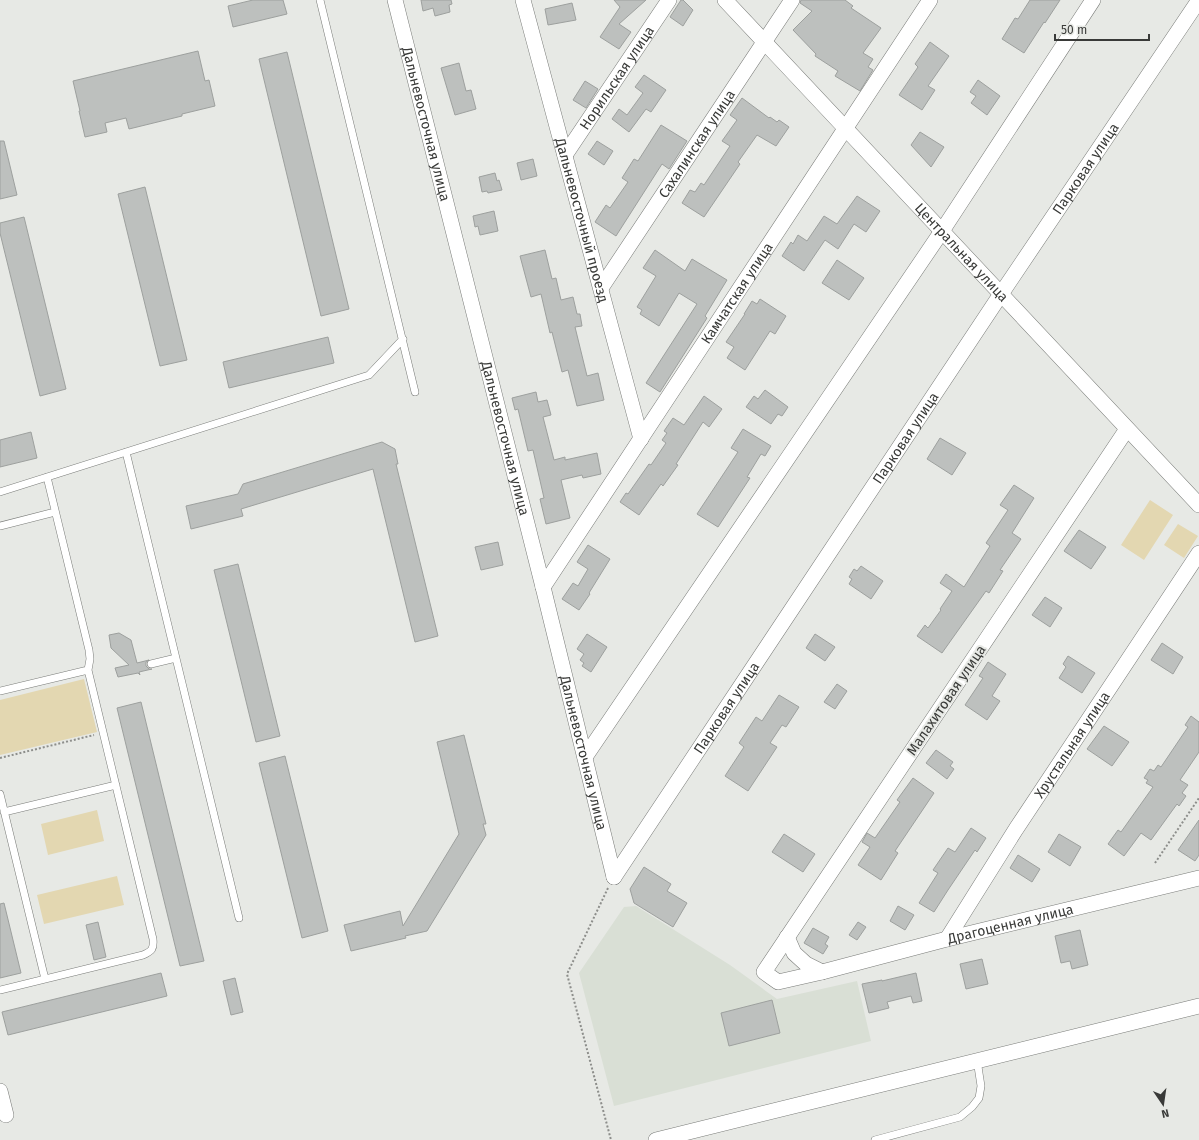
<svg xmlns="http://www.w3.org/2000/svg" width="1199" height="1140" viewBox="0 0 1199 1140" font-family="'Fira Sans',sans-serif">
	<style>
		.built { fill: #d9dfd5 }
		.green { fill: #e3d7b1 }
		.building { fill: #bdc0be; stroke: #9da09e }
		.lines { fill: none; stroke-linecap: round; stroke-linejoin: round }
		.service-casing { stroke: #7a7c79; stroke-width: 8 }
		.minor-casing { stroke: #7a7c79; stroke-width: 16 }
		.path { stroke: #8d8e8b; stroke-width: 2; stroke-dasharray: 2 2; stroke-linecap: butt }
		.service { stroke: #fff; stroke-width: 7 }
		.minor { stroke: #fff; stroke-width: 15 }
		.labels { text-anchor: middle; stroke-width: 4; stroke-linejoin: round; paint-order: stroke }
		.street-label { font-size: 14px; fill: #393a38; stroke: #e7e9e5 }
	</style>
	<rect width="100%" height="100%" fill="#e7e9e5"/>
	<path class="built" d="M636 906 730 965 777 999 857 981 871 1041 614 1106 579 973 624 907Z"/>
	<path class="green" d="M1150 500 1173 515 1144 560 1121 545Z
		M1178 524 1198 536 1184 558 1164 545Z
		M84 679 97 732 0 755V700Z
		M97 810 104 841 48 855 41 824Z
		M117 876 124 905 44 924 37 895Z"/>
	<path class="building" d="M253 0H283L287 14 233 27 228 6Z
		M421 0H451L452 4 449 5 450 12 435 16 433 8 423 11Z
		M614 0H646L619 24 631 32 619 49 600 37 620 7Z
		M681 0H683L693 10 683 26 670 17Z
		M801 0H845L853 6 851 8 881 28 863 53 873 59 868 67 873 70 860 91 835 76 838 71 815 56 816 54 793 30 812 11 800 3Z
		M1030 0H1060L1045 23 1044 22 1024 53 1002 39 1015 18 1018 19Z
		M572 3 576 20 548 25 545 9Z
		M930 42 949 56 928 86 935 90 922 110 899 95 918 67 915 64Z
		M198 51 205 81 209 80 215 106 182 114V116L129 129 126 118 105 123 107 132 85 137 79 111H80L73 81Z
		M287 52 349 309 321 316 259 59Z
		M459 63 466 91 471 90 476 109 455 115 441 68Z
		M644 75 666 90 651 112 646 109 629 132 612 119 619 109 627 115 643 93 635 87Z
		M978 80 1000 96 987 115 971 103 976 96 970 92Z
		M585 81 598 89 586 108 573 100Z
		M742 98 769 118 770 117 777 122 779 120 789 127 776 146 757 135 738 162 740 164 704 217 682 203 690 190 695 192 701 183 704 185 730 146 722 141 737 120 730 115Z
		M661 125 687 141 669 169 662 164 616 236 595 222 606 205 610 208 628 182 622 178 634 159 638 161Z
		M920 132 944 147 931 167 911 145Z
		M0 141H4L17 195 0 199Z
		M597 141 613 151 604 165 588 154Z
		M533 159 537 176 521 180 517 163Z
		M495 173 497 181 499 180 502 190 488 193 487 191 482 192 479 177Z
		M145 187 187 360 160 366 118 194Z
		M857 196 880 211 866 232 854 224 838 249 825 240 804 271 782 256 791 242 793 244 798 235 807 241 824 216 837 224Z
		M494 211 498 231 480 235 478 226 475 227 473 216Z
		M24 217 66 389 40 396 0 233V223Z
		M545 250 552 279 556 278 561 300 573 297 577 314H580L582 326 575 327 587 376 598 373 604 400 577 406 568 370 562 372 552 332 550 333 541 294 531 297 520 256Z
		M655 250 685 271 692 259 727 280 705 316 707 318 660 392 646 383 697 304 679 293 659 326 640 314 642 310 637 307 656 276 643 268Z
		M837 260 864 278 849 300 822 283Z
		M760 299 786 316 775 334 770 331 745 370 727 358 734 347 726 342 745 314H744L752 301 757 304Z
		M328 337 334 363 229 388 223 362Z
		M765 390 788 407 782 416 778 414 771 424 746 407 754 396 758 399Z
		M536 392 538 402 547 400 551 415 543 417 554 460 565 457V460L597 453 601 474 583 478 582 475 561 480 570 518 546 524 540 499 544 498 533 450 528 451 518 409 515 410 512 398Z
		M704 396 722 409 709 427 703 422 676 464 678 465 663 486 661 484 639 515 620 502 626 493 628 494 649 464 651 465 666 443 662 440 667 433 664 431 673 418 684 425Z
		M743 429 771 446 765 456 761 454 747 477 750 478 718 527 697 514 738 452 731 448Z
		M31 432 37 458 0 467V440Z
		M940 438 966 453 952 475 927 459Z
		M382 442 395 449 398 464H396L438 636 415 642 373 469 241 509 243 516 191 529 186 506 238 494 243 484Z
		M1014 485 1034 498 1012 533 1021 539 1000 570 1003 571 989 593 986 591 942 653 917 636 925 625 928 628 941 610 940 609 952 591 940 583 946 574 964 587 990 546 986 543 1008 510 1000 505Z
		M1079 530 1106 547 1091 569 1064 551Z
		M498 542 503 565 481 570 475 547Z
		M588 545 610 559 589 593 590 594 579 610 562 599 573 583 578 586 588 569 577 562Z
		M238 564 280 736 256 742 214 570Z
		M861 566 883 581 871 599 849 584 852 579 849 577 854 569 857 571Z
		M1045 597 1062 608 1050 627 1032 615Z
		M119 633 131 640 137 663 149 660 146 662V666L149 669H152L139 672 140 675 138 673 118 677 115 668 129 665 111 648 109 635Z
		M587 634 607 647 591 672 582 666 584 663 580 660 584 654 577 649Z
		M815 634 835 647 825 661 806 648Z
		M1162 643 1183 657 1173 674 1151 660Z
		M1068 656 1095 673 1082 693 1059 678 1066 667 1063 664Z
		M988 662 1006 674 992 696 1000 701 987 720 965 705 983 678 979 676Z
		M837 684 847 691 835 709 824 702Z
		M779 695 799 707 786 727 782 725 770 743 777 747 748 791 725 776 744 747 739 743 756 717 762 721Z
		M141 702 204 961 180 966 117 708Z
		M1191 716 1199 722V752L1180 780 1188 785 1182 793 1186 796 1179 806 1177 804 1151 840 1141 833 1124 856 1108 844 1118 830 1121 832 1153 787 1146 783 1148 780 1144 778 1150 769 1154 771 1158 765 1161 767 1188 727 1185 725Z
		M1104 726 1129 742 1112 766 1087 749Z
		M464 735 486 824H483L486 835 427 931 405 936 406 938 351 951 344 925 400 911 403 926 459 834 437 742Z
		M936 750 953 762 950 766 954 769 947 779 926 763Z
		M285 756 328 931 302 938 259 763Z
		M913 778 934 793 895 851 898 853 881 880 858 865 870 847 862 842 867 833 875 838 900 802 897 800Z
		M1199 820V855L1195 861 1178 850Z
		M971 828 986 838 977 852 975 850 948 890 934 912 919 903 938 873 933 870 948 848 955 852Z
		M784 834 815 854 803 872 772 852Z
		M1059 834 1081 847 1070 866 1048 852Z
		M1018 855 1040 869 1032 882 1010 868Z
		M644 867 671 884 667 891 687 903 673 927 634 903 630 889Z
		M4 903 21 973 0 978V904Z
		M898 906 914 915 905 930 890 921Z
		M98 922 106 957 94 960 86 925Z
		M858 922 866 927 857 940 849 935Z
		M813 928 829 937 825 944 828 946 823 954 804 943Z
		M1080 930 1088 965 1072 969 1070 961 1061 963 1055 936Z
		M982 959 988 984 966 989 960 964Z
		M161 973 167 996 8 1035 2 1012Z
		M916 973 922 1001 913 1003 911 996 887 1002 889 1008 869 1013 862 984 882 980V981Z
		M235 978 243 1012 231 1015 223 981Z
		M772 1000 780 1033 729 1046 721 1013Z"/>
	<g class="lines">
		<defs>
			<path id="service" d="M320 0 415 392
				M126 452 239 918
				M47 477 89 650 90 659 88 670
				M0 492 369 375 403 339
				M0 526 55 512
				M151 664 176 658
				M0 691 88 670 153 939C154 949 152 951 143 955L0 990
				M0 794 45 979
				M4 812 116 785
				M875 1140 960 1117 972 1107 979 1098 981 1086 977 1060"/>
			<g id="minor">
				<path id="s1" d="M395 0 543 587 614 877"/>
				<path id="s2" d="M523 0 641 439"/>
				<path id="s3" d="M725 0 1199 505"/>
				<path id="s4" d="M565 155 669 0"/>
				<path id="s5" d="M601 288 792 0"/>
				<path id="s6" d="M1127 429 764 972 778 982 822 972 947 939 1199 878"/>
				<path id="s7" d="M543 587 930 0"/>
				<path d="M585 757 942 231 1093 0"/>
				<path id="s8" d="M614 877 1001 294 1199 0"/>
				<path d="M787 937 794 953 806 964 822 972"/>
				<path id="s9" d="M947 939 1016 829 1199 553"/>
				<path d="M0 1091 6 1115"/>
				<path d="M656 1140 1199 1006"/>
			</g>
		</defs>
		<use href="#service" class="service-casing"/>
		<use href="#minor" class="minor-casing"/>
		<path class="path" d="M0 758 94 735
			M1155 863 1199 798
			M608 888 567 974 611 1140"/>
		<use href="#service" class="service"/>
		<use href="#minor" class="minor"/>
	</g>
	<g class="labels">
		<g class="street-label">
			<text dy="5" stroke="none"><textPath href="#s4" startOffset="93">Норильская улица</textPath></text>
			<text dy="5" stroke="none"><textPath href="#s1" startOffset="128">Дальневосточная улица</textPath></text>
			<text dy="5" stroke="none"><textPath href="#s5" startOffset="173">Сахалинская улица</textPath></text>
			<text dy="5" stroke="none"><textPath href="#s8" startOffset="851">Парковая улица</textPath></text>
			<text dy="5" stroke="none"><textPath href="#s2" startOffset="228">Дальневосточный проезд</textPath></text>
			<text dy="5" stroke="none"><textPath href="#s3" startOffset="346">Центральная улица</textPath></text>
			<text dy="5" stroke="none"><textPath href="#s7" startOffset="352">Камчатская улица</textPath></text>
			<text dy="5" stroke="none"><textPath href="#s1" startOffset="452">Дальневосточная улица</textPath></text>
			<text dy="5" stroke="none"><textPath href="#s8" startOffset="527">Парковая улица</textPath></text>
			<text transform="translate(946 700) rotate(-56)" y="5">Малахитовая улица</text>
			<text dy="5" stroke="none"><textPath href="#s8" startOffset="203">Парковая улица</textPath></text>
			<text dy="5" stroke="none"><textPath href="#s9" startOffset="231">Хрустальная улица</textPath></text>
			<text dy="5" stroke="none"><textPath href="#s1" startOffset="776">Дальневосточная улица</textPath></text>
			<text dy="5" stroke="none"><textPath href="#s6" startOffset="910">Драгоценная улица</textPath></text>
		</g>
	</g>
	<g transform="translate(1163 1104) rotate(167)" stroke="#e7e9e5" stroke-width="3" paint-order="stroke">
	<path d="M0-3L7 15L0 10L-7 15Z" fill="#393a38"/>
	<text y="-6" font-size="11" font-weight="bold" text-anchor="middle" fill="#393a38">N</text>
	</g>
	<path d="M1055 34v6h94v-6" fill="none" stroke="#393a38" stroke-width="2"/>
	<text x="1061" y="34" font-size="12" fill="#393a38" stroke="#e7e9e5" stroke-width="3" paint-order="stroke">50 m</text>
</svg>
